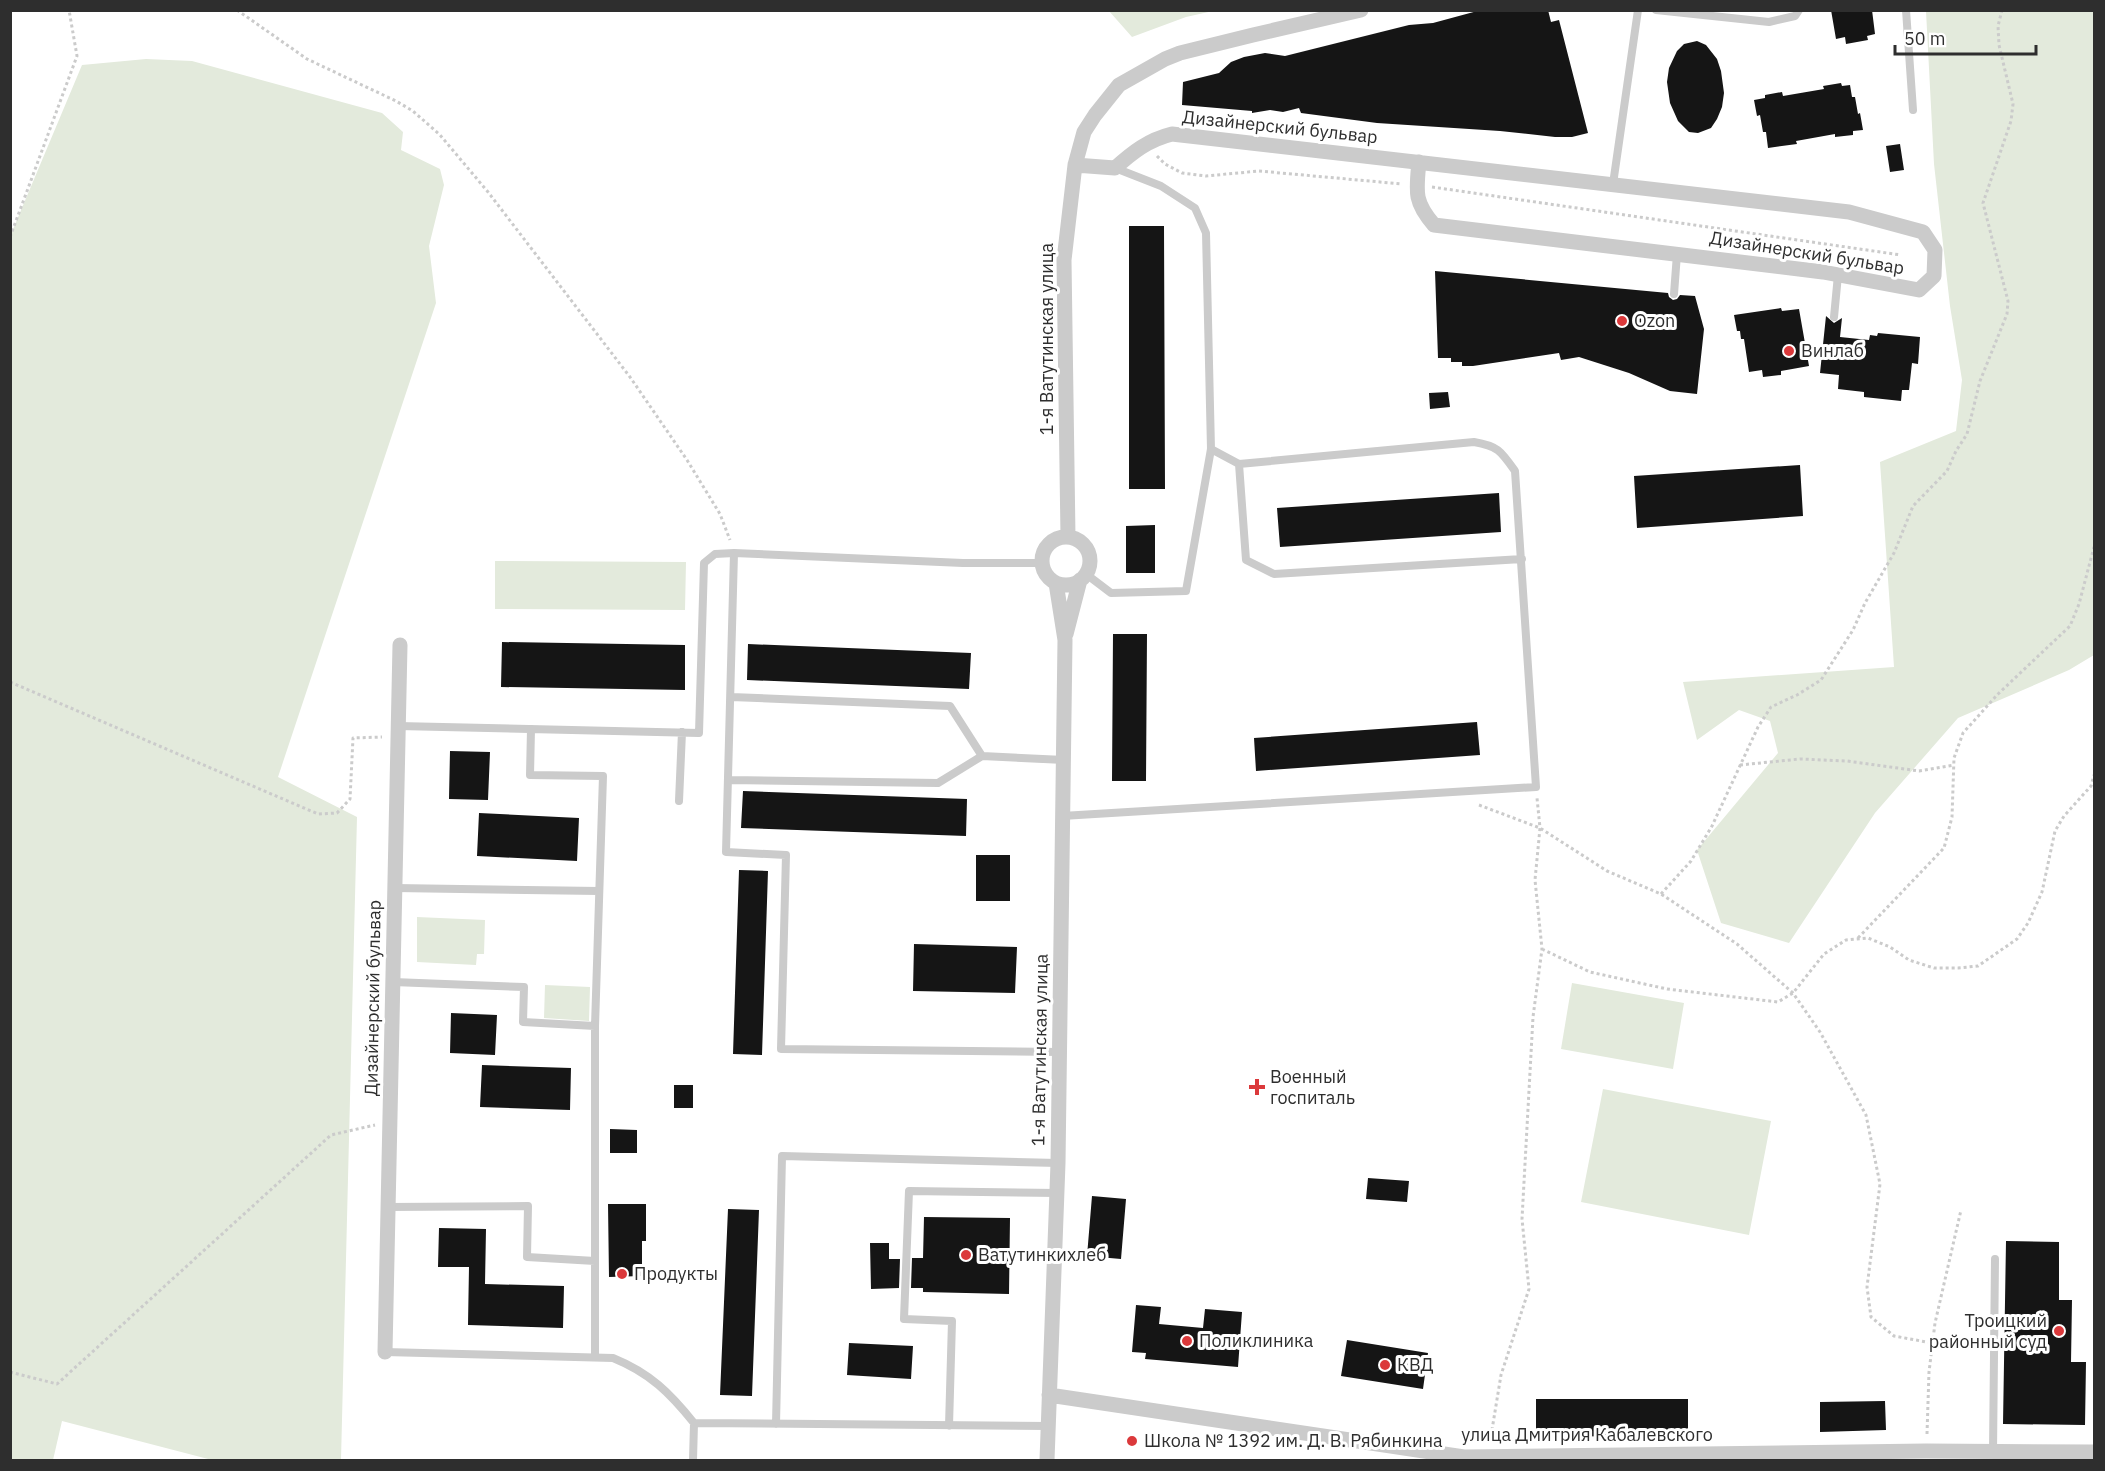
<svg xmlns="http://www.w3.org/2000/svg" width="2105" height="1471" viewBox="0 0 2105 1471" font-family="'IBM Plex Sans',sans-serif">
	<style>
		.green { fill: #e3eadc }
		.building { fill: #151515 }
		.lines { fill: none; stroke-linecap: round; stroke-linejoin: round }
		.path { stroke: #cbcbcb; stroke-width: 3; stroke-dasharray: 3 3; stroke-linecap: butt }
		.service { stroke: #cbcbcb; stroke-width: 8 }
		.minor { stroke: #cbcbcb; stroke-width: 15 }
		.poi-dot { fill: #db393b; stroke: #fff; stroke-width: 2 }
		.labels { text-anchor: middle; stroke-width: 6; stroke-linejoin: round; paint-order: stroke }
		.street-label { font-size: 18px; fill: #2e2e2e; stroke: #fff }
		.poi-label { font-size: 18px; fill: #2e2e2e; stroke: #fff; text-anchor: start }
	</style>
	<rect width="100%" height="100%" fill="#fff"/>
	<path class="green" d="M1109 11H1213L1186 17 1132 37Z
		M1926 11H2094V655L2069 670 1958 718 1875 813 1789 943 1721 923 1697 850 1778 753 1770 721 1739 710 1697 740 1683 682 1894 667 1880 462 1956 431 1962 380 1950 306 1934 164Z
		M146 59 192 61 382 113 403 132 401 150 440 169 444 185 429 246 436 303 278 777 357 817 341 1460H212L62 1421 53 1460H11V234L82 65Z
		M495 561 686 562 685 610 495 609Z
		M417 917 485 920 484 954H477L476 965 417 962Z
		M1572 983 1684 1003 1673 1069 1561 1049Z
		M545 985 590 987 589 1021 544 1018Z
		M1603 1089 1771 1121 1749 1235 1581 1202Z"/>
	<path class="building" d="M1481 10H1548L1551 22 1559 20 1588 133 1572 137H1555L1500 131 1377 123 1301 113 1299 108 1283 112 1270 110 1252 113V111L1182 105 1183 82 1219 73 1231 62 1244 57 1265 53 1285 56 1409 25 1433 23Z
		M1831 10H1872L1875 34 1867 36 1868 40 1846 44 1845 37 1836 39Z
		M1697 41 1706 45 1717 59 1721 71 1724 93 1722 107 1717 119 1711 128 1698 133 1689 132 1678 121 1670 103 1667 82 1669 68 1677 51 1684 44Z
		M1841 83 1842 86 1850 85 1852 97H1855L1858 114 1860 113 1863 130 1853 131V135L1835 137V134L1796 141 1797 144 1768 148 1766 132H1763L1760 115 1757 116 1754 100 1765 98V95L1782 92 1783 96 1824 89 1823 86Z
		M1900 144 1904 170 1890 172 1886 146Z
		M1129 226H1164L1165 489H1129Z
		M1435 271 1668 293 1669 297 1673 300 1677 299 1680 295 1695 296 1704 329 1697 394 1670 391 1629 373 1579 357 1561 360 1559 353 1473 366H1462V362H1451V358H1438Z
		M1781 308 1782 311 1799 309 1809 366 1781 371V375L1763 377 1762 370 1749 372 1744 339H1741L1740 331H1737L1734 315Z
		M1826 316 1834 323 1842 318 1840 337 1869 340 1870 335 1877 336 1878 333 1920 337 1918 364 1912 363 1909 390H1902L1901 401 1864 397V392L1838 389 1839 375 1820 373Z
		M1448 392 1450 407 1430 409 1429 393Z
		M1800 465 1803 516 1637 528 1634 476Z
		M1499 493 1501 532 1280 547 1277 508Z
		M1155 525V573H1126V526Z
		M1113 634H1147L1146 781H1112Z
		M502 642 685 645V690L501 687Z
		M748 644 971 653 969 689 747 680Z
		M1477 722 1480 755 1256 771 1254 738Z
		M450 751 490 752 488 800 449 799Z
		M743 791 967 799 966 836 741 828Z
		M479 813 579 818 577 861 477 856Z
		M976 855H1010V901H976Z
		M739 870 768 871 762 1055 733 1054Z
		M914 944 1017 947 1015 993 913 991Z
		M451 1013 497 1015 495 1055 450 1053Z
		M482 1065 571 1068 570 1110 480 1107Z
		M674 1085H693V1108H674Z
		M610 1129 637 1130V1153H610Z
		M1368 1178 1409 1181 1407 1202 1366 1199Z
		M1092 1196 1126 1199 1121 1259 1087 1256Z
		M608 1204H646V1241H642V1276L609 1277Z
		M728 1209 759 1210 752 1396 720 1395Z
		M924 1217 1010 1218 1009 1294 923 1292V1288H911L912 1258H923Z
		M439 1228 486 1229 485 1284 564 1286 563 1328 468 1325 469 1267H438Z
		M2006 1241 2059 1242V1300H2072L2071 1362H2086L2085 1425 2003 1424Z
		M870 1243H889V1259H900L899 1288 871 1289Z
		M1136 1305 1161 1307 1159 1324 1203 1328 1205 1309 1242 1312 1238 1367 1145 1359 1146 1353 1132 1352Z
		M1347 1340 1428 1353 1423 1389 1341 1376Z
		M849 1343 913 1346 911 1379 847 1375Z
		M1536 1399H1688V1437L1536 1436Z
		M1885 1401 1886 1430 1820 1432V1402Z"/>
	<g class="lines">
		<path class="path" d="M237 10 307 59 396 101 413 111 440 135 488 192 630 377 687 460 720 514 730 540
			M1157 156 1165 164 1182 173 1206 176 1259 171 1402 184
			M1432 187 1901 255
			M10 237 77 56 69 10
			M10 682 318 814 337 813 350 799 353 738 382 737
			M1740 765 1800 759 1847 761 1919 771 1954 765
			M1479 805 1540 828 1607 871 1661 894 1737 944 1793 993 1820 1032 1866 1115 1880 1184 1867 1287 1871 1317 1894 1336 1932 1343
			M1661 894 1691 861 1712 826 1758 727 1771 707 1797 695 1821 680 1853 630 1865 603 1894 553 1913 506 1947 471 1956 451 1967 434 1980 381 2007 314 2008 301 1983 203 2011 121 2013 104 1999 45 1998 26 2002 10
			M1858 938 1944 848 1952 817 1954 758 1963 733 1998 694 2070 626 2079 604 2094 547
			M1542 949 1590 972 1667 989 1778 1002 1793 993 1824 954 1846 940 1868 938 1890 947 1909 960 1934 968H1958L1978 966 2017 939 2028 923 2042 892 2055 831 2064 816 2091 786 2094 775
			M10 1372 57 1384 331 1135 375 1125
			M1927 1434 1929 1372 1935 1323 1961 1210
			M1490 1442 1501 1375 1529 1289 1522 1219 1533 1017 1542 949 1535 880 1540 828 1537 798"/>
		<path class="service" d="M1656 10 1769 22 1795 16 1799 10
			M1906 10 1913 110
			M1613 184 1638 10
			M1674 294 1677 254
			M1834 317 1838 275
			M1239 464 1246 560 1274 574 1522 559
			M734 553 726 852 786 855 781 1049 1060 1052
			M1086 574 1111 593 1186 591 1211 449 1206 233 1195 208 1161 186 1115 168
			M398 726 699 733 704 563 715 554 734 553 963 563H1042
			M531 729 530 775 603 776 595 1026V1357
			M982 756 1064 760
			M729 780 938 783 982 756 950 706 731 697
			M679 801 682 732
			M1062 816 1536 787 1515 471C1501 451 1498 446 1474 442L1239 464 1211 449
			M395 888 599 891
			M393 982 524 987 523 1022 595 1026
			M388 1207 528 1206 527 1257 595 1261
			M385 1352 613 1358C650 1373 670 1393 694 1423L1048 1426
			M776 1424 782 1156 1058 1163
			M949 1426 952 1321 904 1319 909 1191 1057 1193
			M1993 1452 1995 1259
			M693 1460 694 1423"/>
		<path class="minor" d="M1075 165 1115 168C1133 152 1148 140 1172 134L1849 212 1923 232 1935 250 1934 276 1919 290 1823 272 1434 225C1414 202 1416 192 1419 162
			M1068 537 1064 260 1075 165 1084 132 1095 115 1119 85 1165 59 1180 53 1253 35 1361 10
			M1042 561a24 24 0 1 1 48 0a24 24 0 1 1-48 0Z
			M1066 634 1080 580
			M385 1352 400 645
			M1049 1395 1464 1457 1926 1451 2094 1452
			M1047 1460 1058 1163 1065 640 1056 583"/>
	</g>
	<g class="poi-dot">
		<circle cx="1622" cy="321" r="6"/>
		<circle cx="1789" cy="351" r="6"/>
		<path d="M1254 1078h6v6h6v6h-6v6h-6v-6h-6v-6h6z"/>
		<circle cx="966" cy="1255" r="6"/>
		<circle cx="622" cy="1274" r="6"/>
		<circle cx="2059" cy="1331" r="6"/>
		<circle cx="1187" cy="1341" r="6"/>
		<circle cx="1385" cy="1365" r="6"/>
		<circle cx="1132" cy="1441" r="6"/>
	</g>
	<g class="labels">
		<g class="street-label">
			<text transform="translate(1280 127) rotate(6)" y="6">Дизайнерский бульвар</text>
			<text transform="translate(1807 253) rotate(9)" y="6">Дизайнерский бульвар</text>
			<text transform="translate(1047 339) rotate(-90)" y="6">1-я Ватутинская улица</text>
			<text transform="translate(373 998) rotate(-89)" y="6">Дизайнерский бульвар</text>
			<text transform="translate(1040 1050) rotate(-89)" y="6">1-я Ватутинская улица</text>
			<text x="1587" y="1441">улица Дмитрия Кабалевского</text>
		</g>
		<g class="poi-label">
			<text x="1634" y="327">Ozon</text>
			<text x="1801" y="357">Винлаб</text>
			<text x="1270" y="1083">Военный<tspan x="1270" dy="21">госпиталь</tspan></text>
			<text x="978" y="1261">Ватутинкихлеб</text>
			<text x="634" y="1280">Продукты</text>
			<text x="2047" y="1327" text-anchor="end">Троицкий<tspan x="2047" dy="21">районный суд</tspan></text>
			<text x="1199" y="1347">Поликлиника</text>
			<text x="1397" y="1371">КВД</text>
			<text x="1144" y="1447">Школа № 1392 им. Д. В. Рябинкина</text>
		</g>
	</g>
	<rect width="2105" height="1471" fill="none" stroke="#2e2e2e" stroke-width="24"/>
	<path d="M1895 45v9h141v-9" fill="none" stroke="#2e2e2e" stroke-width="3"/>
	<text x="1904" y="45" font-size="18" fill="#2e2e2e" stroke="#ffffff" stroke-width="4.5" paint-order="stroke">50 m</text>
</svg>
